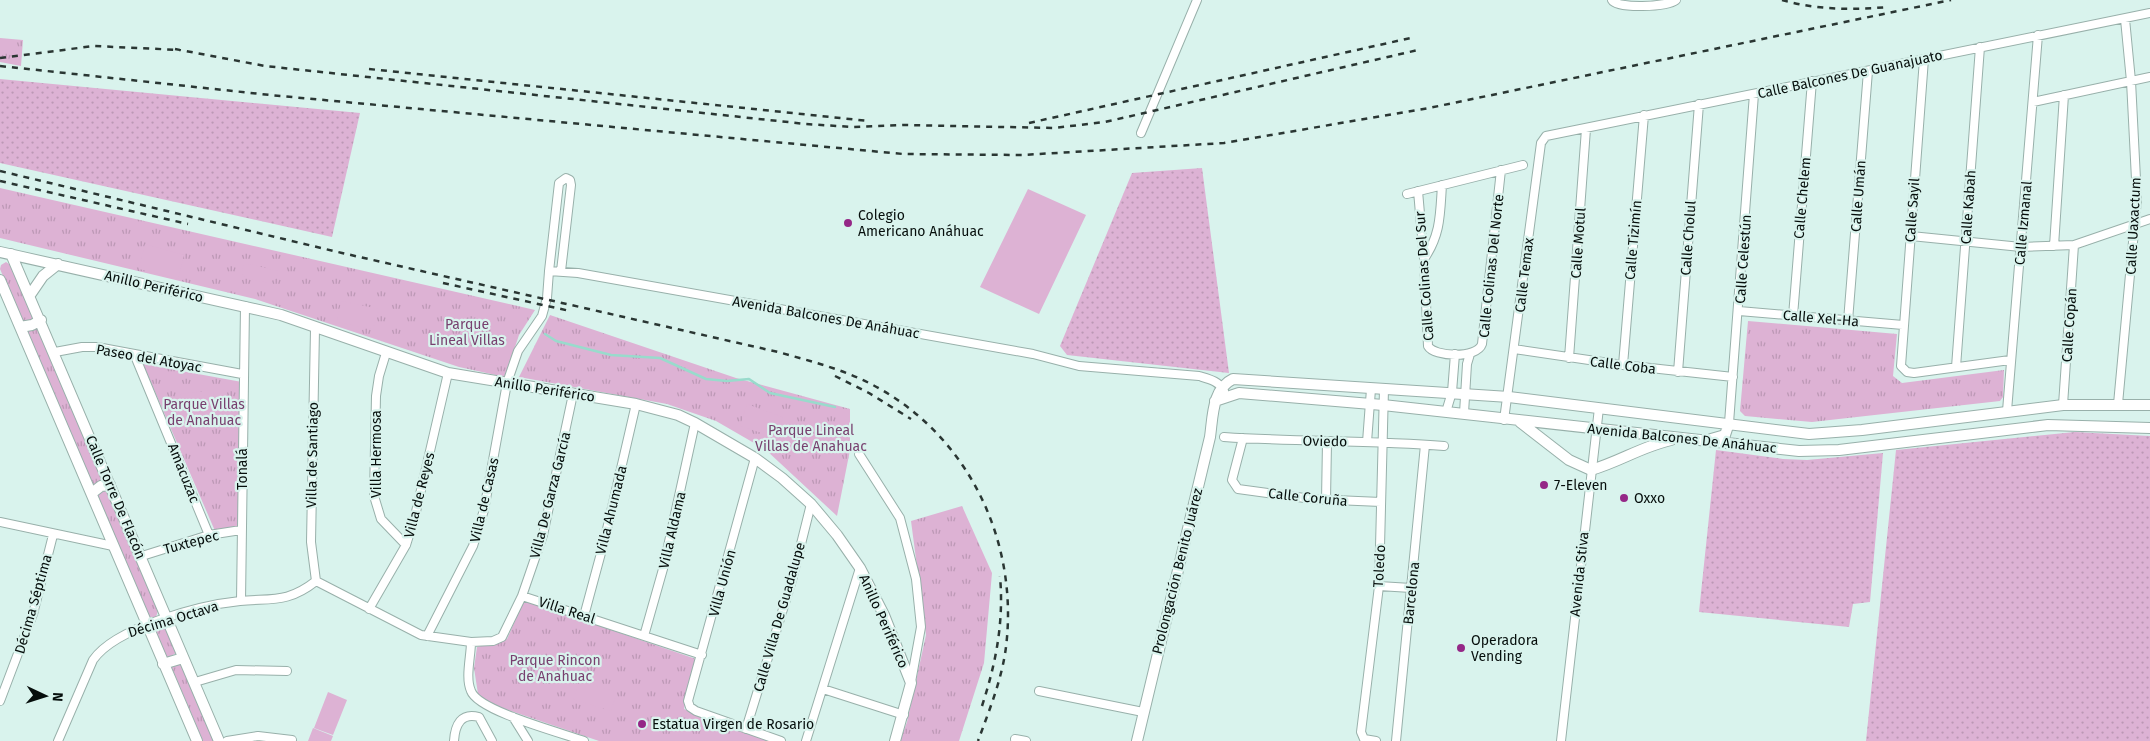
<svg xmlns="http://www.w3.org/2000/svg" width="2150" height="741" viewBox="0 0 2150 741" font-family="'Fira Sans',sans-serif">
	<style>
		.grass { fill: url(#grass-dots) }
		.park { fill: url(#park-tufts) }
		.pitch { fill: #ddb2d4 }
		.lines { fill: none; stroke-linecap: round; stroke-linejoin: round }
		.stream { stroke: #99dbcc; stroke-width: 2.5 }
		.minor-casing { stroke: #98b0aa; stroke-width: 10 }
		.tertiary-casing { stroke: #98b0aa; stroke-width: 12 }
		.minor { stroke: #fff; stroke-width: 8 }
		.tertiary { stroke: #fff; stroke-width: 10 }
		.rail { stroke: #2a3633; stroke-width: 2.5; stroke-dasharray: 6 6; stroke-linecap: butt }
		.poi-dot { fill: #952787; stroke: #d9f3ed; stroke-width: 2 }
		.labels { text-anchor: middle; stroke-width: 4.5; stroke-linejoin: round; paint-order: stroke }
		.street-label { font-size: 14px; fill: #060e0c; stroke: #d9f3ed }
		.poi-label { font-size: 14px; fill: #060e0c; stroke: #d9f3ed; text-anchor: start }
		.park-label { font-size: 14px; fill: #78406f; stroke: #d9f3ed }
	</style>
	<defs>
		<pattern id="grass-dots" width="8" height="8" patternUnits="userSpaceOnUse" patternTransform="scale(1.25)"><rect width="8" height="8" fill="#ddb2d4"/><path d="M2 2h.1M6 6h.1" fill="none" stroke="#bc98b5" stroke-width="1.8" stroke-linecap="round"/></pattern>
		<pattern id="park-tufts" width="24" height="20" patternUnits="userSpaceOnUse" patternTransform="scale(1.25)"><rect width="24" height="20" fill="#ddb2d4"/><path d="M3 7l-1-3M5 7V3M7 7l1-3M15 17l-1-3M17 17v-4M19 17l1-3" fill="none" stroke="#bc98b5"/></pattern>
	</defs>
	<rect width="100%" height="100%" fill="#d9f3ed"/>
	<path class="grass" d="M0 79 360 113 332 237 0 163Z
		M1202 168 1229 373 1067 355 1060 346 1132 173Z
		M2075 432 2150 436V741H1866L1896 450Z
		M1716 450 1783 459 1807 460 1883 453 1870 602 1853 604 1849 627 1699 612Z"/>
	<path class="park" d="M0 38 23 40 21 66 0 62Z
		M0 188 535 310 519 335 505 377 459 367 255 299 0 238Z
		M6 262 12 266 103 482 93 487 0 269 1 265Z
		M550 315 736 378 850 409V450L837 516 766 450 716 421 667 404 519 377Z
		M1748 321 1897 334 1893 376 1902 383 2004 370 2003 397 2000 401 1812 422 1745 416 1740 411Z
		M143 364 242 382 240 526 215 531Z
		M105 490 108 492 158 611 156 617H148L97 498V493Z
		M962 506 992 573 984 663 959 741H900L907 722 926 635 911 521Z
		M524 600 696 659 684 709 768 741H599L490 704 478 694 474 668 477 647 507 639Z
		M164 624 178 652 165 659 154 626Z
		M183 664 216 741H203L171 666Z"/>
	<path class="pitch" d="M1028 189 1086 215 1039 314 980 287Z
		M145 244 184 255 178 279 139 269Z
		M249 264 278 271 277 278 268 283 245 278 242 273 243 266Z
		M341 301 379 309 373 329 337 322Z
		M213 390 217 411 186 415 180 394Z
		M747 404 783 417 777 438 740 426Z
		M803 428C816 433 815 441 813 454L803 459 791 455 785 445 789 437Z
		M580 681 617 692 611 711 573 699Z
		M328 692 347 700 333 735 314 728Z
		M313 728 333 736 331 741H308Z"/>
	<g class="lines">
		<path class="stream" d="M545 334 556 341 611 355 660 358 706 379 727 381 749 379 770 393 835 407"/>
		<defs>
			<path id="minor" d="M1612 0C1617 9 1667 7 1676 0
				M1924 59 1901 366 1907 372 1914 373 2010 360
				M2033 102 2150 77
				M1141 133 1197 0
				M1418 191 1424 259 1428 346C1434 357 1477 359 1482 344L1501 170
				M1407 194 1523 165
				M1911 236 2021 247 2074 245 2150 219
				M2054 246 2064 95
				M1424 259C1441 234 1440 214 1442 185
				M549 271 559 183 566 178 570 180 571 185 561 271
				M1739 311 1903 325
				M1793 316 1812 81
				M1848 321 1868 71
				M315 329 311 542 316 581
				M1514 349 1623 365 1733 377
				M55 352 82 347H97L242 374
				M386 353 379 376 376 396 374 496 381 519 406 545
				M135 356 209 535
				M1569 358 1586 129
				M1623 365 1644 115
				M1956 367 1980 47
				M1678 372 1699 104
				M2118 404 2137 199 2131 81 2125 19
				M2063 405 2074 245
				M2007 411 2038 35
				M1446 412 1452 392 1455 354
				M1464 413 1467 364 1470 354
				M1504 420 1541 143 1546 136 2150 13
				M1729 423 1754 94
				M1224 437C1297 442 1371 440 1444 446
				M1243 438 1232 480 1238 489 1312 499 1381 502
				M1367 442 1371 389
				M859 454 900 518 916 579 921 627 911 682
				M755 458 688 701 690 707 696 711 781 741
				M1326 500 1327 442
				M0 522 113 546
				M142 556 209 535 241 530
				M316 581 421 635 471 642 493 641 502 637 522 596 543 535 573 394
				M1379 586 1411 588
				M522 596 702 655
				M241 601 245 306
				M369 609 406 545 415 516 448 373
				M584 616 604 542 636 404
				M427 636 473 546 484 510 507 383 518 351 542 316 547 298 549 271 578 273 1033 354 1079 366 1199 376C1209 379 1219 381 1224 391
				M644 636 663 569 695 423
				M471 642C471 656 465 678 471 691 478 711 562 733 584 741
				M195 682 236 670 287 671
				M823 689 904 715
				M1039 691 1143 712
				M0 701 33 614 53 535
				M513 717 528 741
				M746 729 792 580 811 504
				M1015 739 1026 741
				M58 741 93 660C116 627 201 605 240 601 273 598 288 603 316 581
				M227 741 258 736 292 740
				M454 741C455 725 461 712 479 717L492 741
				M806 741 860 568
				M1376 741 1364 739 1361 732 1379 586 1384 389
				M1396 741 1425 445
				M1561 741 1599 408"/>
			<path id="tertiary" d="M0 252 281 315 448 373 636 404 678 415 695 423 755 458 782 478 811 504 837 535 860 568 884 615 911 683 895 741
				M11 254 219 741
				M0 280 197 741
				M30 295 43 276 58 264
				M20 327 32 325 41 320
				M1215 401 1239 393 1383 405 1799 451 1839 450 2048 425 2150 428
				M1520 422 1569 460 1591 470C1619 462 1643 446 1671 440
				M1711 439 1725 435 1729 423
				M92 493 101 486 110 485
				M163 664 183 658
				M1137 741 1210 437C1213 416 1212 389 1233 379L1509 397 1809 434 1862 430 2063 405H2150"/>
		</defs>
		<use href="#minor" class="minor-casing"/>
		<use href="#tertiary" class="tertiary-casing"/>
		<use href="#minor" class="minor"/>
		<use href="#tertiary" class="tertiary"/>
		<path class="rail" d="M1782 0C1817 10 1852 10 1888 7
			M175 49 265 66 806 124 853 127 904 125 1054 128 1105 122 1418 50
			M0 58 94 46 180 50
			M0 66 270 95 903 154 1022 155 1224 143 1429 108 1951 0
			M369 69 869 121
			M1029 123 1415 37
			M0 171 342 253 778 352C810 361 842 369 871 384 968 434 1019 541 1006 647 1002 679 989 711 978 741
			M0 181 188 224
			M443 283 570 311
			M835 376 869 393 911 419
			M982 706C996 663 1004 622 1000 576"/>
	</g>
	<g class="poi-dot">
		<circle cx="848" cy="223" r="5"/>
		<circle cx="1544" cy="485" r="5"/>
		<circle cx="1624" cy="498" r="5"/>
		<circle cx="1461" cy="648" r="5"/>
		<circle cx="642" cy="724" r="5"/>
	</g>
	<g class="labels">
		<g class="street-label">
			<text transform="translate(1850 74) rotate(-12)" y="5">Calle Balcones De Guanajuato</text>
			<text transform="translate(1858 196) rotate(-86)" y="5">Calle Umán</text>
			<text transform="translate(1802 198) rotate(-85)" y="5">Calle Chelem</text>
			<text transform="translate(1968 207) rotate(-86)" y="5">Calle Kabah</text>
			<text transform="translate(1912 210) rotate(-86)" y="5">Calle Sayil</text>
			<text transform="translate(2023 223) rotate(-85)" y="5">Calle Izmanal</text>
			<text transform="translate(2133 226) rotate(-87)" y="5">Calle Uaxactum</text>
			<text transform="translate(1688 238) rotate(-86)" y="5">Calle Cholul</text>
			<text transform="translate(1633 240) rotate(-85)" y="5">Calle Tizimín</text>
			<text transform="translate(1578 243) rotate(-86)" y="5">Calle Motul</text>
			<text transform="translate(1743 259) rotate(-86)" y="5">Calle Celestún</text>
			<text transform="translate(1491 266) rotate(-84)" y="5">Calle Colinas Del Norte</text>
			<text transform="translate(1524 275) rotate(-83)" y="5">Calle Temax</text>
			<text transform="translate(1424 276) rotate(-94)" y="5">Calle Colinas Del Sur</text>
			<text transform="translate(154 286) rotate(13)" y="5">Anillo Periférico</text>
			<text transform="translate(826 317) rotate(10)" y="5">Avenida Balcones De Anáhuac</text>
			<text transform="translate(1821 318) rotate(5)" y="5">Calle Xel-Ha</text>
			<text transform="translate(2069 325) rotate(-86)" y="5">Calle Copán</text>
			<text transform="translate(149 358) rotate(10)" y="5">Paseo del Atoyac</text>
			<text transform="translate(1623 365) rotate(7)" y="5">Calle Coba</text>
			<text transform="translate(545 389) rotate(9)" y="5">Anillo Periférico</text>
			<text transform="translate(1682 438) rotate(6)" y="5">Avenida Balcones De Anáhuac</text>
			<text transform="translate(1325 441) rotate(1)" y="5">Oviedo</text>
			<text transform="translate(376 454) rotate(-90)" y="5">Villa Hermosa</text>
			<text transform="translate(312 455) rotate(-89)" y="5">Villa de Santiago</text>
			<text transform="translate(242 469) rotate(-90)" y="5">Tonalá</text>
			<text transform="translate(184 473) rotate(68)" y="5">Amacuzac</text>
			<text transform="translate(419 495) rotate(-76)" y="5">Villa de Reyes</text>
			<text transform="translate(550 495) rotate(-76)" y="5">Villa De Garza García</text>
			<text transform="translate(116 497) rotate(67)" y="5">Calle Torre De Flacón</text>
			<text transform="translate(1308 497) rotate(6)" y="5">Calle Coruña</text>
			<text transform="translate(484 500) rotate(-77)" y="5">Villa de Casas</text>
			<text transform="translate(611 510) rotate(-76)" y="5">Villa Ahumada</text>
			<text transform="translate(672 530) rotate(-77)" y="5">Villa Aldama</text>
			<text transform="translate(191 542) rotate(-15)" y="5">Tuxtepec</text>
			<text transform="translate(1379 566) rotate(-87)" y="5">Toledo</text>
			<text transform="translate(1177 571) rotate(-76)" y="5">Prolongación Benito Juárez</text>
			<text transform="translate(1579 574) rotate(-84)" y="5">Avenida Stiva</text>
			<text transform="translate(722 583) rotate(-75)" y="5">Villa Unión</text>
			<text transform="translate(1411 593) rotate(-84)" y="5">Barcelona</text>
			<text transform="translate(33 604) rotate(-74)" y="5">Décima Séptima</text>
			<text transform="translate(567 610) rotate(18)" y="5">Villa Real</text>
			<text transform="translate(779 617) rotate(-74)" y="5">Calle Villa De Guadalupe</text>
			<text transform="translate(173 619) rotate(-17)" y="5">Décima Octava</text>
			<text transform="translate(884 621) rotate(66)" y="5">Anillo Periférico</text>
		</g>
		<g class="poi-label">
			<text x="858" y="220">Colegio<tspan x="858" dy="16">Americano Anáhuac</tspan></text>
			<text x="1554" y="490">7-Eleven</text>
			<text x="1634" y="503">Oxxo</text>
			<text x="1471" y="645">Operadora<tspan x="1471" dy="16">Vending</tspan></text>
			<text x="652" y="729">Estatua Virgen de Rosario</text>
		</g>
		<g class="park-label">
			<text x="467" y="329">Parque<tspan x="467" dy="16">Lineal Villas</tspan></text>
			<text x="204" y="409">Parque Villas<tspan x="204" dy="16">de Anahuac</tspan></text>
			<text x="811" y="435">Parque Lineal<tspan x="811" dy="16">Villas de Anahuac</tspan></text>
			<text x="555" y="665">Parque Rincon<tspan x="555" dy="16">de Anahuac</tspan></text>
		</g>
	</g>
	<g transform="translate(45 696) rotate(94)" stroke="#d9f3ed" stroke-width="4" paint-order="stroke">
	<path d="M0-4L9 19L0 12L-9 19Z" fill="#060e0c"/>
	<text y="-8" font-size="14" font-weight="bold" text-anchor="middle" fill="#060e0c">N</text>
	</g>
</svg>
